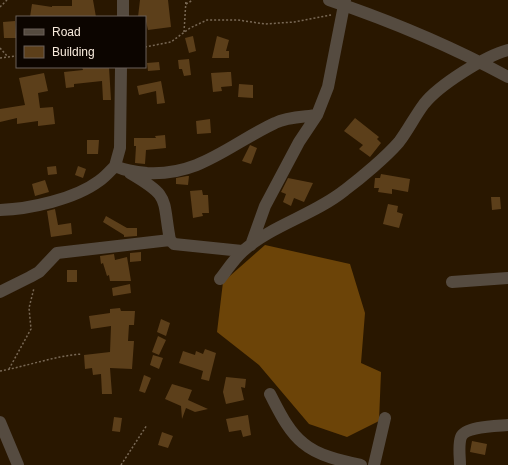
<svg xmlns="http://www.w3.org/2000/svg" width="508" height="465" viewBox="0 0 508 465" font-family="Arial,sans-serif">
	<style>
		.forest { fill: #6c4408 }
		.building { fill: #5c3f1a }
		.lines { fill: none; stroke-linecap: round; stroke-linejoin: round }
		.path { stroke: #796955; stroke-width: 1.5; stroke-dasharray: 2 2; stroke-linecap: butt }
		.minor { stroke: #554b40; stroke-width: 12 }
	</style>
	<rect width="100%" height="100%" fill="#291700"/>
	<path class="forest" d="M265 245 350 264 365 313 361 363 381 372 379 421 347 437 309 424 259 365 217 332 223 282Z"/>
	<path class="building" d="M72 0H93L96 17H30L32 4 52 7V6H72Z
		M140 0H168L171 27 148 30 145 17H138Z
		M15 21 16 38H4L3 22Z
		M193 36 196 51 189 53 185 38Z
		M217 36 229 40 226 51H229V58H212Z
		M189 59 191 75 184 76 182 69H179L178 60Z
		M159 62 160 70 148 71 147 63Z
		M82 67H109L111 100H103L102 81 74 84V87L66 88 64 72 83 70Z
		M228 72H231L232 86 221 87 222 91 213 92 211 73Z
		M44 73 48 91 38 93 40 108 53 107 55 124 38 126V121L17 124V118L0 122V109L25 105 19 78Z
		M161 81 165 103 157 104 156 91 139 95 137 86Z
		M239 84 253 85V98L238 97Z
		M355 118 379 137 377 139 381 143 370 157 359 149 363 145 344 131Z
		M210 119 211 133 197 134 196 121Z
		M165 135 166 148 146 150 145 164 135 163 136 146H134V138H156L155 136Z
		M87 140H99L98 154H87Z
		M250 145 257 148 251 164 242 161Z
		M56 166 57 174 48 175 47 167Z
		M78 166 86 169 83 178 75 175Z
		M381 174 410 179 408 192 392 189V194L378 192 379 188H374L375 178H380Z
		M187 176H189L188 185 176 184V178Z
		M288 178 313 183 304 202 294 198 291 206 283 202 286 194 281 192Z
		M45 180 49 192 35 196 32 184Z
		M202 190 203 195H208L209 213H202L203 216 193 218 190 191Z
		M491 197H500L501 209 492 210Z
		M388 204 398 206 397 212 403 214 399 228 383 224Z
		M55 209 58 225 71 223 72 234 51 237 47 211Z
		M106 216 127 228H137V236L124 237V235L103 222Z
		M141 252V261L130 262V253Z
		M114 254 115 260 127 257 131 281H110L109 275 107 276 103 263 101 264 100 256Z
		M67 270H77V282H67Z
		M130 284 131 293 113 296 112 288Z
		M120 308 121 311H135L134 325H129L128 341H134L132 369 110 368 112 394H102L101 374 93 375 92 368 85 369 84 355 110 352 111 326 91 329 89 316 110 313V309Z
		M161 319 170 323 166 336 157 332Z
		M158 336 166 340 159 355 152 352Z
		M205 349 216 353 209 381 201 379 203 371 179 363 183 351 195 355 196 351 203 354Z
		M153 355 163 358 159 369 150 365Z
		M144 375 151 378 145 393 139 391Z
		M226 377 246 379 245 388 241 387 244 400 226 404 223 392Z
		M172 384 192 390 188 400 208 409 195 412 186 408 182 419 181 406 165 399Z
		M248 415 251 435 243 437 241 430 229 432 226 419Z
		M114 417 122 418 120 432 112 431Z
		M162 432 173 436 168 448 158 445Z
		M472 441 487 444 485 455 470 452Z"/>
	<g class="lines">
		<path class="path" d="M186 4 193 0
			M0 7 7 0
			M184 32 186 0
			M145 47 171 42 190 28 207 20H238L265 24 294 22 331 15
			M0 48 8 57
			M0 58 17 56
			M9 369 31 329 29 308 34 288
			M0 371C28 366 54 356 82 354
			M121 465 147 425"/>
		<path class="minor" d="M329 0C391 21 451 46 508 77
			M123 17V0
			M115 166 120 148 121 67
			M130 173C171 197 162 197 170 240L174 244 242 251
			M0 210C30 209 75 199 99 181 105 177 110 171 115 166 126 171 135 172 147 173 200 176 230 144 275 123 287 117 303 117 317 115
			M251 245 265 206 299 142 317 115 328 87 345 0
			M220 279C227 270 234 259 243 251 272 225 314 215 345 190 361 178 386 157 399 142 408 130 415 116 424 104 439 85 485 56 508 50
			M452 282 508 278
			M0 292 30 277 39 272 57 253 170 240
			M270 394C279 411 288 431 303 443 318 456 342 461 361 465
			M0 422 18 465
			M374 465 385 418
			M460 465C460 456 458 445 461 437 465 426 497 426 508 425"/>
	</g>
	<rect x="16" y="16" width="130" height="52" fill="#0c0500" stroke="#6a6158"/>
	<rect x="24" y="29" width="20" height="6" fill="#554b40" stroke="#6a6158"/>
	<text x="52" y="36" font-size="12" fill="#f8ebdc">Road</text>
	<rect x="24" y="46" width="20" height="12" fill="#5c3f1a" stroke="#6a6158"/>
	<text x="52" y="56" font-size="12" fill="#f8ebdc">Building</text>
</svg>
